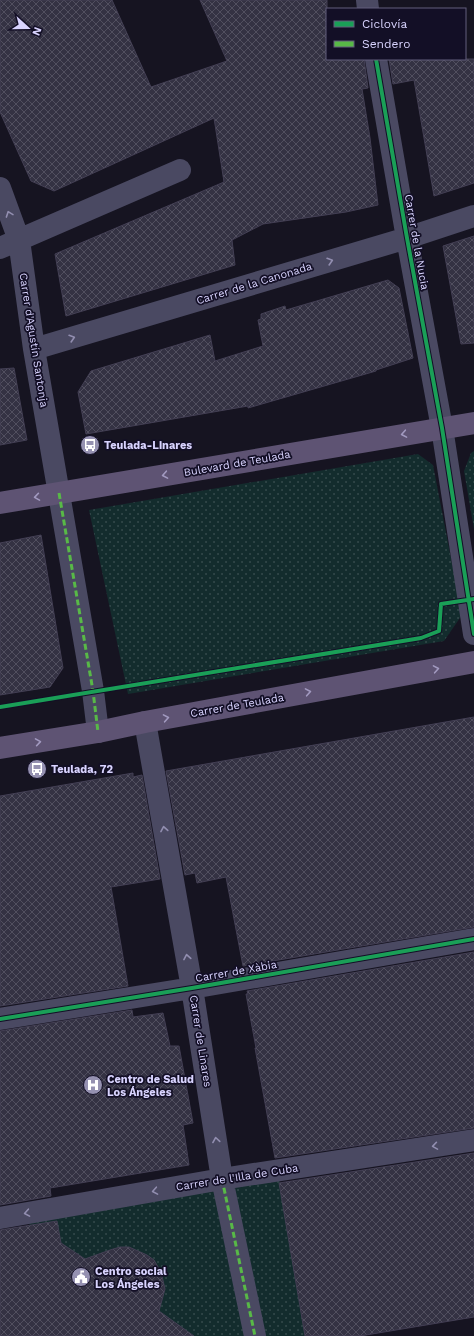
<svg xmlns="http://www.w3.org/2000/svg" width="474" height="1336" viewBox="0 0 474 1336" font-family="'Work Sans',sans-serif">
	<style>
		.grass { fill: url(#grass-dots) }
		.building { fill: url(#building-cross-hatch); stroke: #433f54 }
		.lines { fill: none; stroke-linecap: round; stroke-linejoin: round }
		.street { stroke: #4a4962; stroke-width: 22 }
		.primary { stroke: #5e5373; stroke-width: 22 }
		.quiet { stroke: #58b947; stroke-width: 3; stroke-dasharray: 6 3; stroke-linecap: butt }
		.cycleway-casing { stroke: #130f26; stroke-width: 6 }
		.cycleway { stroke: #1a9f57; stroke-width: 4 }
		.oneway { stroke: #928eb0 }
		.oneway2 { stroke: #a29ac0 }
		.labels { text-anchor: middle; stroke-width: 3.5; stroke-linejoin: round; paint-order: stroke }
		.street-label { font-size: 11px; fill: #d9d4ff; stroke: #130f26 }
		.poi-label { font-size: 11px; font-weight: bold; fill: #d9d4ff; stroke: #130f26; text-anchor: start }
	</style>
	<defs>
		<pattern id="grass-dots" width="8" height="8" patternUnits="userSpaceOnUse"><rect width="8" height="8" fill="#132c2d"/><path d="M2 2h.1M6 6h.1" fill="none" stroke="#354a4c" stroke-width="1.8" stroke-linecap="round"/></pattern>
		<pattern id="building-cross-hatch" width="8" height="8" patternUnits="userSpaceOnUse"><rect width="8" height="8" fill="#343243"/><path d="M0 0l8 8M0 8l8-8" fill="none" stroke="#514f5f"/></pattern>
	</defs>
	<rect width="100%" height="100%" fill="#161421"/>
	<path class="grass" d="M474 451V529L464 471 471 453Z
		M418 454 433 465 462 615 444 641 128 694 89 510Z
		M279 1177 305 1336H52L28 1217Z"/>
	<path class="building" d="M0 0H112L151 87 227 61 200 0H327V59H364L368 88 362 89 370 138 378 205 346 212 263 224 232 240 235 265 66 316 55 254 224 182 214 118 54 191 31 181 0 112Z
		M389 59H474V183L434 196 414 80 393 84Z
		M474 236V343L461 344 443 246Z
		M388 280 399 288 413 358 376 370V371L248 408V406L86 434 78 392 91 371 210 335 215 361 263 346 258 320 261 319V314L285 306 286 310Z
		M14 368 27 440 0 445V369Z
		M41 535 63 668 50 687 0 695V543Z
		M474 717V927L243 966 226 877 197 883 195 873 185 875 166 771Z
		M133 773V777L142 775 160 879 111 887 128 986 0 1006V796Z
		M474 952V1128L275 1158 255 1048H256L246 994H248L247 991Z
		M132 1010 133 1017 163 1013 170 1046H179L193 1123 183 1125 189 1165 50 1188 51 1196 0 1205V1031Z
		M474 1153V1317L360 1336H305L279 1183Z
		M57 1221 61 1243 85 1259 110 1250 120 1247H129L147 1255 154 1260 161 1272 165 1289 159 1311 194 1336H0V1230Z"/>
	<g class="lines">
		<path class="street" d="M367 0 368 9
			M376 59 407 238 442 428 474 634
			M0 188 19 240 34 349 93 691 98 732
			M0 248 180 170
			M34 349 407 238 474 216
			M145 722 192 988 222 1179 255 1336
			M0 1019 192 988 474 939
			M0 1218 222 1179 474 1140"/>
		<path class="primary" d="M0 503 474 423
			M0 748 98 732 145 722 474 662"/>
		<path class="quiet" d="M59 493 93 691 98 732
			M222 1179 255 1336"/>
		<defs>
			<path id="cycleway" d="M376 59 407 238 442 428 474 634
				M0 707 421 638 439 631 441 604 474 599
				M0 1019 192 988 474 939"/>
		</defs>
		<use href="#cycleway" class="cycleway-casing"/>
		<use href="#cycleway" class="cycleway"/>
	</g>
	<defs><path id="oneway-chevron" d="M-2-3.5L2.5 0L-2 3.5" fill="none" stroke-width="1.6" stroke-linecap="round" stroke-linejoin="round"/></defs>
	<g class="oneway">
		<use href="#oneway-chevron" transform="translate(9 214) rotate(-110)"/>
		<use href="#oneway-chevron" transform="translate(330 261) rotate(-17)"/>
		<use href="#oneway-chevron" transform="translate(72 338) rotate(-17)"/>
		<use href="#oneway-chevron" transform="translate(164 829) rotate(-100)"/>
		<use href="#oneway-chevron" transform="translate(187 957) rotate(-100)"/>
		<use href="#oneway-chevron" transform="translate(216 1140) rotate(-99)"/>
		<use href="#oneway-chevron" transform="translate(435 1146) rotate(171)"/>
		<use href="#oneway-chevron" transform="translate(155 1191) rotate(170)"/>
		<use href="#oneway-chevron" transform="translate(27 1213) rotate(170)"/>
	</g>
	<g class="oneway2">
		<use href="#oneway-chevron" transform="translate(404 434) rotate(170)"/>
		<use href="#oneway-chevron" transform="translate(165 475) rotate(170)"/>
		<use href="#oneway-chevron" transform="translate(37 497) rotate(171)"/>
		<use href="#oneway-chevron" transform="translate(436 669) rotate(-10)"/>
		<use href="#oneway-chevron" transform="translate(308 692) rotate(-10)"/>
		<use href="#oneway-chevron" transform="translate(166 718) rotate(-10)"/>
		<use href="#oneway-chevron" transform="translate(38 742) rotate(-9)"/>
	</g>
	<defs>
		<symbol id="bus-disc" viewBox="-11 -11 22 22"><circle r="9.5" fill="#9591b1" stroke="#130f26"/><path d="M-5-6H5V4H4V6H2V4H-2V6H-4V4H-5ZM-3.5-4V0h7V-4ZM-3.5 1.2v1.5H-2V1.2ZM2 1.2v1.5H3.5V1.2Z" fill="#fff"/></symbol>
		<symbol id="hospital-disc" viewBox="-11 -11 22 22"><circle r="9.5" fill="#9591b1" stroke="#130f26"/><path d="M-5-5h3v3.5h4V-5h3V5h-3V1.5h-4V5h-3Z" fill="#fff"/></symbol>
		<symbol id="civic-disc" viewBox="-11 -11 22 22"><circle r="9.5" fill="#9591b1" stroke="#130f26"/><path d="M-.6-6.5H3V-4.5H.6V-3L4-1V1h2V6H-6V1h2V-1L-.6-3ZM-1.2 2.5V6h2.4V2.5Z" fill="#fff"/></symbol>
	</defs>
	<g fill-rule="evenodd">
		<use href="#bus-disc" x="79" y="434" width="22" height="22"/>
		<use href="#bus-disc" x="26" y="758" width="22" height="22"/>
		<use href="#hospital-disc" x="82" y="1074" width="22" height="22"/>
		<use href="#civic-disc" x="70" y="1266" width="22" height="22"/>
	</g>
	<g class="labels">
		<g class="street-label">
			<text transform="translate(417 242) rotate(80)" y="4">Carrer de la Nucia</text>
			<text transform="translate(254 283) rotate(-17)" y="4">Carrer de la Canonada</text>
			<text transform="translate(34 340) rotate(81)" y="4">Carrer d'Agustín Santonja</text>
			<text transform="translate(237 463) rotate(-10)" y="4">Bulevard de Teulada</text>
			<text transform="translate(237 705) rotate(-10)" y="4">Carrer de Teulada</text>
			<text transform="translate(236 971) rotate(-10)" y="4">Carrer de Xàbia</text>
			<text transform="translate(201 1041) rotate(81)" y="4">Carrer de Linares</text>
			<text transform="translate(237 1177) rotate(-9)" y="4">Carrer de l'Illa de Cuba</text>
		</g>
		<g class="poi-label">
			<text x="104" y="449">Teulada-Linares</text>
			<text x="51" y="773">Teulada, 72</text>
			<text x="107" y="1083">Centro de Salud<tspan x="107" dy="13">Los Ángeles</tspan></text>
			<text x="95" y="1275">Centro social<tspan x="95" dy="13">Los Ángeles</tspan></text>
		</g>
	</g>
	<rect x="326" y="8" width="140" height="52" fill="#130f26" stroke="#625e7d"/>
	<rect x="334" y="21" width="20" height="6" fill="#1a9f57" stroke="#625e7d"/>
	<text x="362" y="28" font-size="12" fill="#d9d4ff">Ciclovía</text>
	<rect x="334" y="41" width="20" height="6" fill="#58b947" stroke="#625e7d"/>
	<text x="362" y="48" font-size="12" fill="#d9d4ff">Sendero</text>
	<g transform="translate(28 28) rotate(111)" stroke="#130f26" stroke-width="3" paint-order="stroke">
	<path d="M0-3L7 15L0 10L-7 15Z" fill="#d9d4ff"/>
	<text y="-6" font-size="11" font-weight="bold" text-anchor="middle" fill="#d9d4ff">N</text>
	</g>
</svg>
